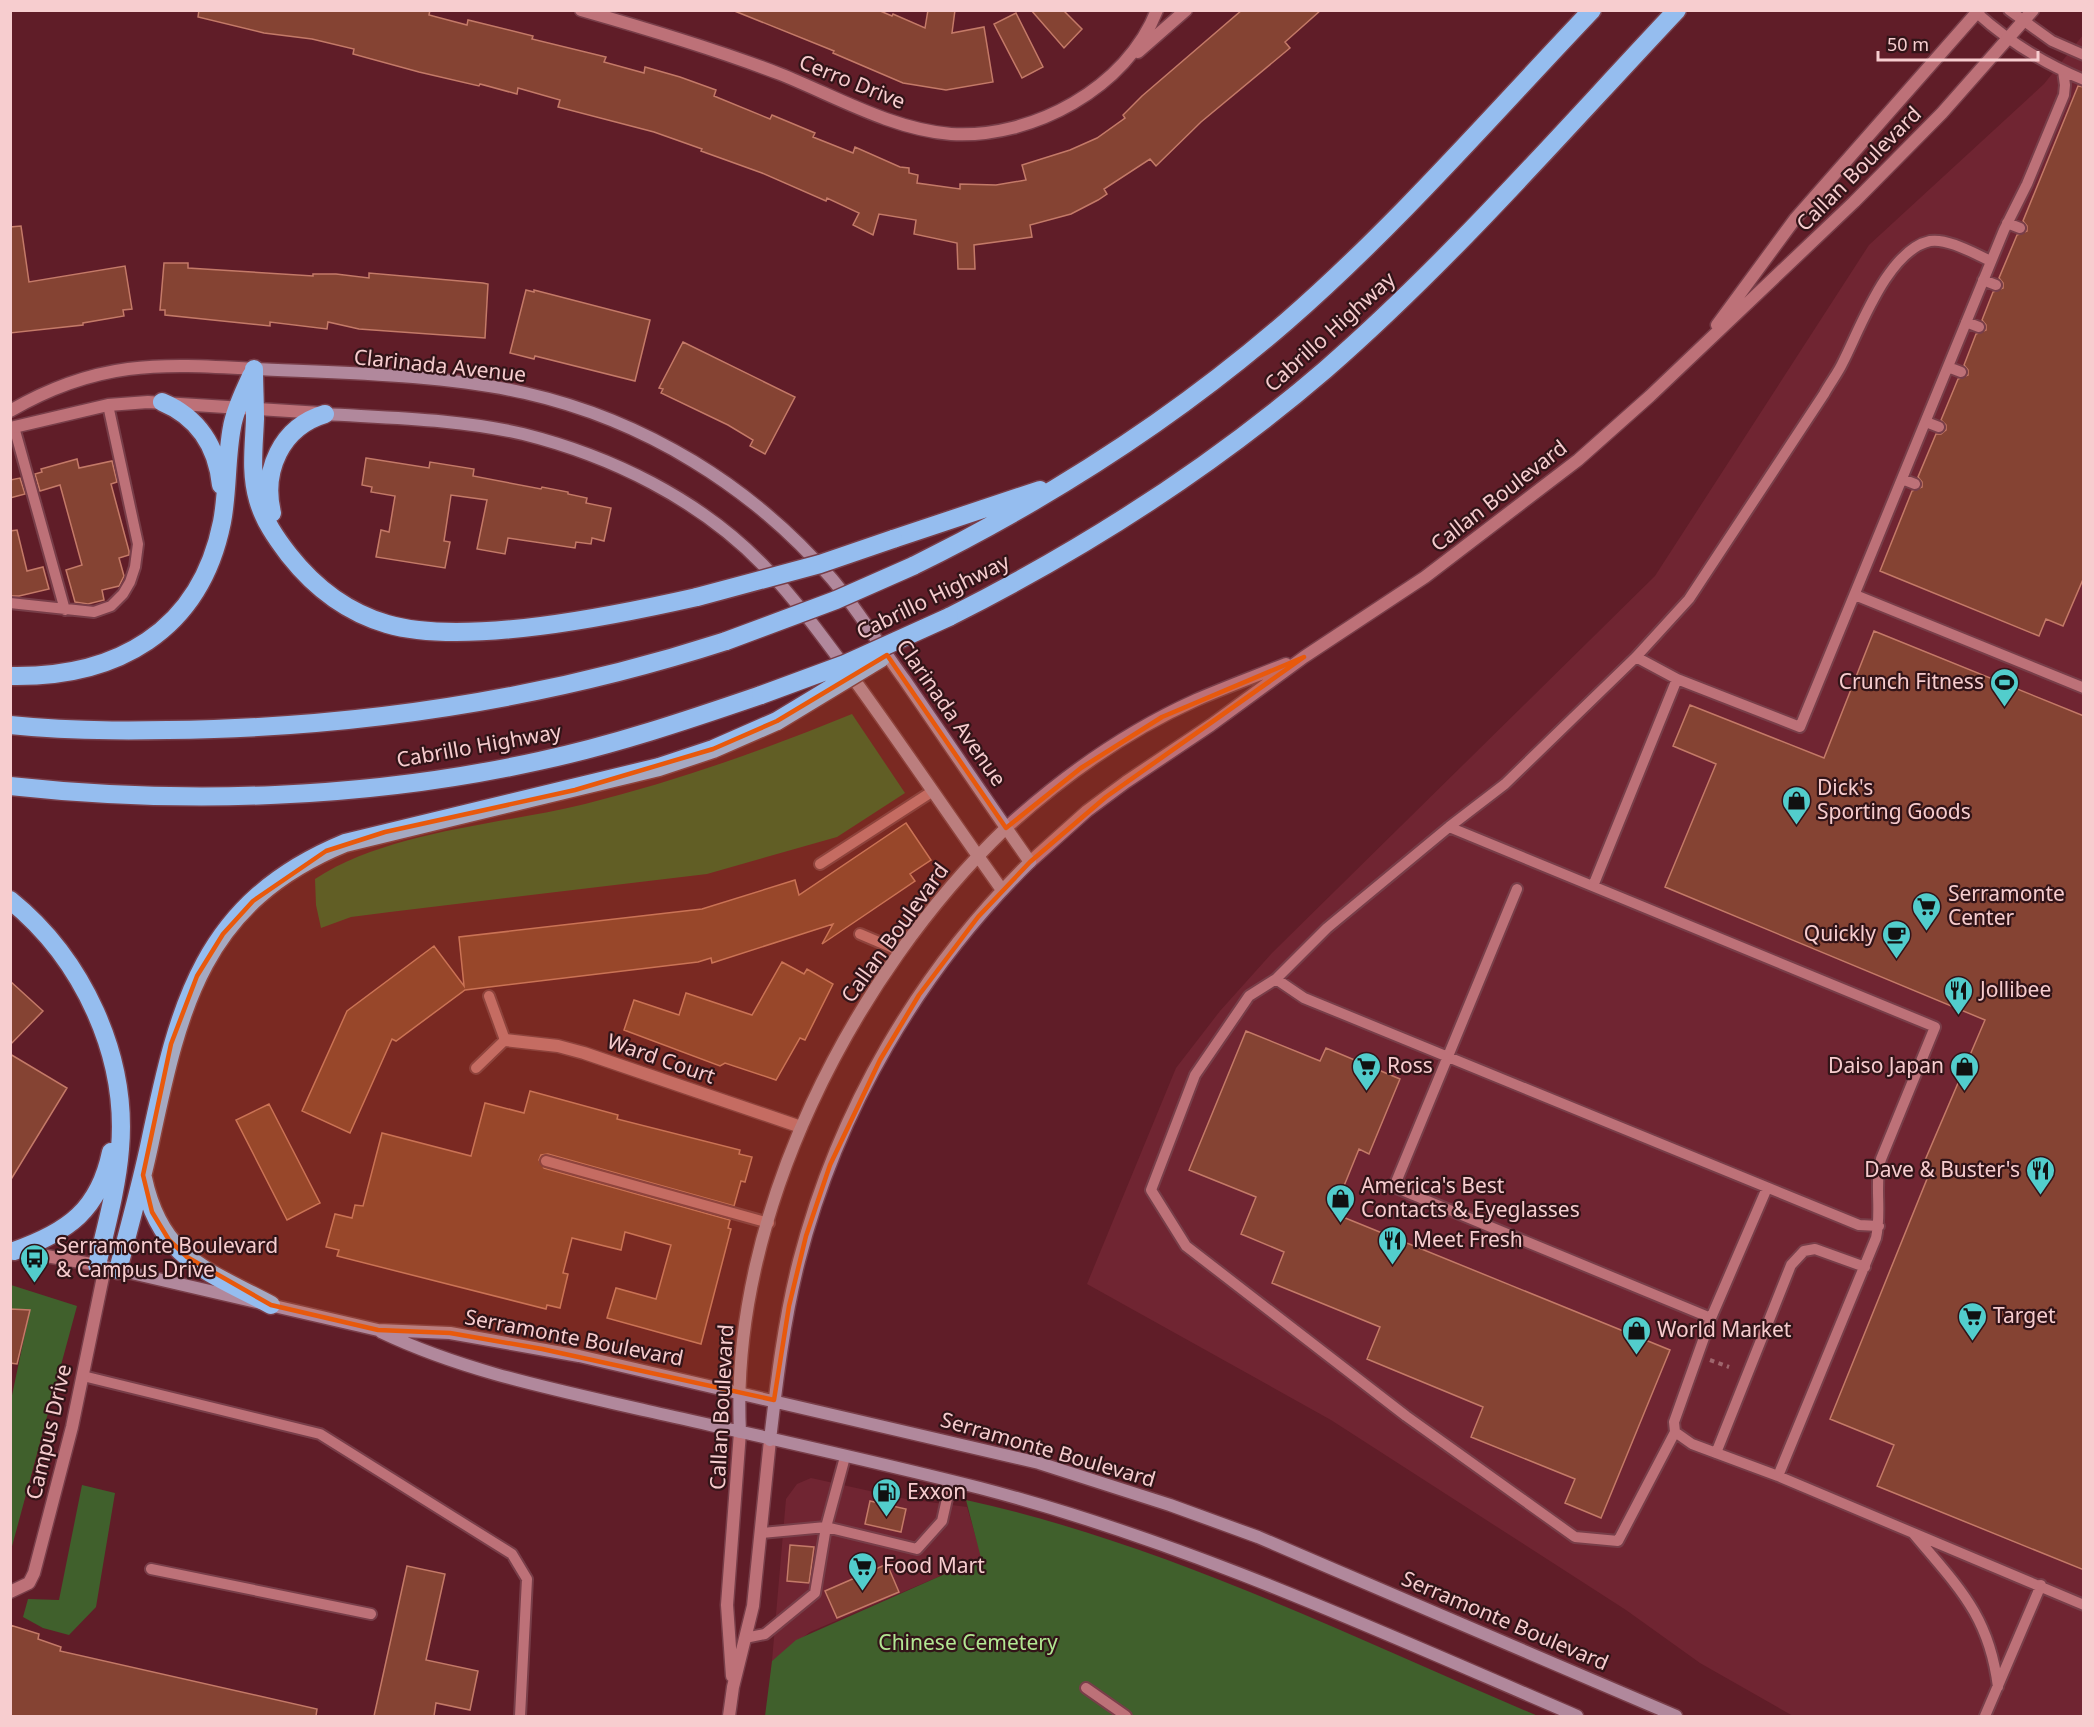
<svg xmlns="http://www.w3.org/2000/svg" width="2094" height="1727" viewBox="0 0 2094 1727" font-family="'Noto Sans',sans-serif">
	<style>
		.built { fill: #702532 }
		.green { fill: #40602c }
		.building { fill: #854333; stroke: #c47a68; stroke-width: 1.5 }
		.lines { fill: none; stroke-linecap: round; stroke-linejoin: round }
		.service-casing { stroke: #783e49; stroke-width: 14 }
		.minor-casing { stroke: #783e49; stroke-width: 15 }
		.tertiary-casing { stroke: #783e49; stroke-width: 15 }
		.secondary-casing { stroke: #783e49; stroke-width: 15 }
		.motorway-casing { stroke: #783e49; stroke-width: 21 }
		.path { stroke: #9f666d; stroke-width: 4; stroke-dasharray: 4.5 4.5; stroke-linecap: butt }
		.service { stroke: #bd7178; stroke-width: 10 }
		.minor { stroke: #bd7178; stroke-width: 12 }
		.tertiary { stroke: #bd7178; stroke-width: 12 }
		.secondary { stroke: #b1889c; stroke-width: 12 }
		.motorway { stroke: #95bdef; stroke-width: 18 }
		.motorway-bridge-casing { stroke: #783e49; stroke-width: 21; stroke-linecap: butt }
		.motorway-bridge { stroke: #95bdef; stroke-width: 18 }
		.marked { fill: #e8590c; fill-opacity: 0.2; stroke: #e8590c; stroke-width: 4.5; stroke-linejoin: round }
		.labels { text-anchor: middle; stroke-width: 4.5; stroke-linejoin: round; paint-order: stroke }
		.street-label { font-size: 21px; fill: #f7cdcf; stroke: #321418 }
		.poi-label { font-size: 21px; fill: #f7cdcf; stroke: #321418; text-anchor: start }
		.park-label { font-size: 21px; fill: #b2e792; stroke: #321418 }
	</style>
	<rect width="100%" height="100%" fill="#601d28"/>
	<path class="built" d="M2083 35V1716H1793L1700 1663 1626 1610 1331 1420 1087 1284 1176 1068 1220 1011 1273 952 1655 576 1869 245 2044 84Z
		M811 1478 906 1499 967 1507 982 1558 810 1632 772 1661 786 1499 797 1484Z"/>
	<path class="green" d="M852 714 905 793 837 837 707 874 390 912 351 917 321 928 316 905 315 879C389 831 499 825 585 804 677 781 764 750 852 714Z
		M11 1285 77 1306 11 1550V1400L30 1310 11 1309Z
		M82 1485 115 1493 96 1607 69 1635 43 1628 23 1617 28 1599 59 1600Z
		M966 1500C1163 1543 1352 1637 1538 1716H765L772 1661 796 1640 981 1558Z"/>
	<path class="building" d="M199 10H430L429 15 467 25 468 20 533 36 532 39 606 57 604 62 644 73 645 67 680 77 716 90 714 96 770 119 772 115 815 133 813 137 853 153 855 147 900 167 909 168V173L918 175 917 183 960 189V184L996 185 1026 180 1022 165 1070 150 1097 138 1125 118 1123 115 1142 96 1242 10H1321L1285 42 1290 48 1201 122 1156 166 1150 159 1104 189 1107 194 1098 200 1071 214 1030 225 1032 237 974 245 975 269H958L957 243 914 234 916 220 879 214 873 235 853 225 859 213 827 198 826 201 762 173 701 151 702 149 654 132 558 107 560 100 518 88 517 94 480 84 479 86 419 72 353 54 354 49 312 39 264 33 198 17Z
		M732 10H878L892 16 893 14 925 28 928 10H955L952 33 984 27 993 82 946 90 903 83 833 53 834 51Z
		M1031 10H1063L1082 29 1064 48Z
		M1016 13 1043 67 1022 78 994 24Z
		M2078 86 2084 87V577L2063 626 2046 619 2039 636 1880 571 1912 491 1922 487V482L1918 477 1936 434H1941L1946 430V425L1941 420 1958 379 1968 375V370L1964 365 1976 334 1986 330V325L1982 320 1993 292 2003 288V283L1999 278 2017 235 2027 231V226L2023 221Z
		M21 226 29 282 125 266 132 309 123 310 124 316 83 323V325L10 333V227Z
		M164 263H188V268L313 276V274H336L369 278V273L483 283 488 284 485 338 359 329 328 322 327 329 270 322V326L165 315V310H160Z
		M526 290 534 292V290L650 320 635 381 535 356 534 359 510 353Z
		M683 342 795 397 765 454 750 446 753 440 728 425 661 393 663 389 659 388Z
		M366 458 429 468 430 462 474 469 473 476 541 489 542 487 568 492V494L587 498 586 503 611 508 604 541 592 538 591 544 576 542 575 548 508 538 505 554 477 549 487 500 451 495 444 541 450 542 445 568 376 557 381 530 389 532 395 496 371 492 372 487 362 485Z
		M77 459 79 468 112 461 117 482 111 484 129 551V555L119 558 124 576 119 586 102 590 104 600 88 604 75 602 66 570 82 565 60 485 40 491 35 474 42 472 41 469Z
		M20 478 25 494 10 498V480Z
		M17 530 27 571 43 567 49 589 19 596H10V531Z
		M1874 631 2084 716V1570L1877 1486 1894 1445 1830 1419 1931 1169 1923 1165 1985 1020 1665 887 1716 764 1673 746 1690 705 1824 758Z
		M906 823 931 860 910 874 915 881 822 944 833 924 712 963 711 958 698 962 465 990 396 1041 392 1039 350 1133 302 1111 347 1011 434 946 464 986 459 937 702 909 795 880 799 895Z
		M782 962 804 974 807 969 833 984 805 1040 800 1038 776 1080 725 1063 720 1066 624 1030 634 1000 679 1015 686 993 752 1015Z
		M10 981 43 1011 10 1045Z
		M1246 1031 1320 1061 1326 1048 1400 1079 1369 1154 1359 1149 1333 1213 1670 1350 1601 1518 1565 1503 1575 1479 1471 1437 1483 1407 1367 1359 1380 1327 1272 1283 1284 1252 1241 1234 1256 1197 1189 1170Z
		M10 1054 67 1088 10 1181Z
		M530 1091 618 1115 617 1119 740 1150 739 1154 752 1157 745 1182 741 1181 734 1206 548 1154 541 1155 539 1160 544 1168 730 1220 728 1228 731 1229 701 1344 607 1318 616 1288 656 1299 671 1245 625 1232 621 1250 572 1238 563 1273 568 1274 560 1308 547 1305 546 1309 337 1256 339 1250 326 1247 335 1214 352 1218 355 1205 363 1206 382 1133 471 1156 485 1103 524 1113Z
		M269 1104 320 1203 287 1220 236 1120Z
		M10 1309 30 1310 17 1364 10 1363Z
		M870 1501 906 1509 901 1532 865 1524Z
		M790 1545 814 1547 809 1583 787 1581Z
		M887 1564 899 1592 837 1618 825 1591Z
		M407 1566 445 1574 426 1660 478 1671 470 1710 436 1703 434 1716H374Z
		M10 1625 39 1634 38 1639 61 1647 60 1651 317 1709 316 1716H10Z"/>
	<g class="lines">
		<defs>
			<path id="service" d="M2009 10 2052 41 2084 55
				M1977 13C2009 42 2043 63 2084 80
				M2007 223 2020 228
				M1983 280 1996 285
				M1966 322 1979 327
				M1948 367 1961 372
				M1926 422 1939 427
				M14 427 65 610
				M1902 479 1915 484
				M1855 595 2084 688
				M10 603 94 612 111 606 123 594 130 582 135 567 138 544 108 405
				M1636 657 1677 679 1800 727 2004 230 2027 184 2064 95 2065 85 2063 71
				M1449 827 1935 1027 1881 1159C1874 1185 1882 1211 1876 1238L1778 1476
				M820 864 933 791
				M1593 886 1677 679
				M1517 889 1394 1187 1711 1318
				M860 934 900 951
				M1276 979 1304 998 1859 1225 1879 1226
				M476 1068 505 1040 489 996
				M546 1161 769 1223
				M1767 1188 1711 1318 1674 1422 1675 1432 1692 1444 1778 1476 2084 1605
				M83 1376 320 1434 512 1554 527 1579 520 1716
				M1675 1432 1618 1541 1575 1537 1406 1416 1186 1246 1151 1190 1195 1075 1249 996 1276 979 1327 928 1449 827 1505 784 1636 657 1689 599 1824 394C1830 383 1838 373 1843 362 1860 329 1888 250 1930 241 1948 238 1975 254 1991 261
				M1716 1453 1791 1265 1804 1251 1815 1249 1865 1267
				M761 1533 826 1527 845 1457
				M1913 1533C1958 1587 1989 1615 1998 1687
				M151 1569 371 1614
				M745 1638 765 1634 815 1593 826 1527 917 1549 942 1521 951 1481
				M1086 1688 1126 1716
				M1985 1716 2041 1585"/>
			<path id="minor" d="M581 10C648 29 715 49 780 74 835 96 891 129 951 134 1032 139 1127 88 1157 10
				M1138 52 1186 10
				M505 1040 558 1046 584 1053 801 1127
				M10 1592 29 1583 34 1573 72 1427 105 1267"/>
			<path id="tertiary" d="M1717 325 1795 219 1979 10
				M10 411C96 361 158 363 254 369
				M10 428 108 405 148 402 321 413
				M1006 828C1062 777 1127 731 1196 700 1226 687 1256 676 1286 664
				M1030 862 1087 811 1126 782 1211 725 1304 657 1425 577 1578 460 1650 396 1854 202 1942 113 2033 10
				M18 1251 97 1265
				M732 1676 727 1605 740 1432
				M729 1716 733 1687 753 1606 770 1440"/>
			<path id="secondary" d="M254 369C340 373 442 374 525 393 644 420 752 486 832 579 858 610 880 646 904 679 946 740 987 801 1030 862 919 971 838 1110 799 1261 784 1320 777 1379 770 1440
				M325 414C391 418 459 419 523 434 611 456 699 499 763 565 796 600 825 640 853 678 904 748 952 820 1002 890
				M97 1265 378 1330 450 1333 579 1356 1039 1463 1170 1505 1258 1537 1676 1716
				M381 1332C465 1372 557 1390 648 1411 759 1436 870 1460 980 1488 1187 1542 1381 1632 1577 1716
				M740 1432C729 1216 853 975 1006 828"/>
			<path id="motorway" d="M254 369C254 385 255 402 255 419 254 446 250 473 258 500 264 521 276 538 289 555 315 588 346 612 387 624 465 647 617 615 697 597
				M162 402C198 417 217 447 221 485
				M272 513C262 471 281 427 325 414
				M893 539 1040 490
				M913 566C1047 500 1174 419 1287 321 1396 226 1492 115 1592 10
				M949 617C1084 549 1211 468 1325 370 1451 260 1562 132 1677 10
				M10 676C116 678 200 632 222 522 228 491 226 458 232 427 235 409 244 392 251 376
				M10 725C78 732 146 731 214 729 389 723 559 695 726 641
				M10 786C185 805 367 799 539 761 614 745 688 720 761 695
				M10 900C83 959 128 1056 120 1149 117 1188 106 1227 97 1265
				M143 1178C160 1258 205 1270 271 1305
				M14 1251C68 1232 99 1210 111 1152
				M118 1270C129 1227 141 1185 150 1142 179 1005 202 902 345 843L659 767 713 749 777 721"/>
		</defs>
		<use href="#service" class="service-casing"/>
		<use href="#minor" class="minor-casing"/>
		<use href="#tertiary" class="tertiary-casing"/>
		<use href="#secondary" class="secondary-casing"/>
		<use href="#motorway" class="motorway-casing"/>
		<path class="path" d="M1710 1360 1729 1367"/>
		<use href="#service" class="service"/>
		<use href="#minor" class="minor"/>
		<use href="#tertiary" class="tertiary"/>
		<use href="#secondary" class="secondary"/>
		<use href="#motorway" class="motorway"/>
		<defs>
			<path id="motorway-bridge" d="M697 597 820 564 893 539
				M726 641 836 600 913 566
				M761 695 845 664 949 617
				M777 721 881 658"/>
		</defs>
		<use href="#motorway-bridge" class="motorway-bridge-casing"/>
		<use href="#motorway-bridge" class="motorway-bridge"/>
	</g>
	<path class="marked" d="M887 655 1006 828 1081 768 1162 717 1304 657 1106 797 1030 862 978 917 919 995 880 1060 830 1165 806 1236 789 1306 774 1400 542 1349 450 1333 378 1330 271 1305 187 1257 169 1240 152 1212 143 1175 171 1044 197 976 223 934 253 901 326 851 385 832 575 790 713 749 777 721Z"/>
	<defs>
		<symbol id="stadium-pin" viewBox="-11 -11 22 30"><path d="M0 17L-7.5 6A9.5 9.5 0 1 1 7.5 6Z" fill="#52cdcc" stroke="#321418"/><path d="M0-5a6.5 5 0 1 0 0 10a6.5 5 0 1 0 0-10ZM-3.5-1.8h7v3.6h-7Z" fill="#111"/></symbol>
		<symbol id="shop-pin" viewBox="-11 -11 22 30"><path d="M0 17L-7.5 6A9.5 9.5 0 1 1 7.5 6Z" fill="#52cdcc" stroke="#321418"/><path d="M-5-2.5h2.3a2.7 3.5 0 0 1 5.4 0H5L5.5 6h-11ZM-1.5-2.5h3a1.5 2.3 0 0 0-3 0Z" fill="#111"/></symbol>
		<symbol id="supermarket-pin" viewBox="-11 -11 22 30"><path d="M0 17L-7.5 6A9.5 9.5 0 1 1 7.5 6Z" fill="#52cdcc" stroke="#321418"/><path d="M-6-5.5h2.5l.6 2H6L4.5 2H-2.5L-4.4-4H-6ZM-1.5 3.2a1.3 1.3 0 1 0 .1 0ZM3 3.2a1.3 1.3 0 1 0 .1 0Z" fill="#111"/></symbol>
		<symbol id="cafe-pin" viewBox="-11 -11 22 30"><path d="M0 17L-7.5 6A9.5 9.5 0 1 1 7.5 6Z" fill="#52cdcc" stroke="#321418"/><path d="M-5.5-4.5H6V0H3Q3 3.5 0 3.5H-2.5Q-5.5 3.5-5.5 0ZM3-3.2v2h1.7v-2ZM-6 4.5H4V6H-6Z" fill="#111"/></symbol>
		<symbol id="restaurant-pin" viewBox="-11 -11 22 30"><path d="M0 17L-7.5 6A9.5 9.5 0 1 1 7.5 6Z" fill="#52cdcc" stroke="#321418"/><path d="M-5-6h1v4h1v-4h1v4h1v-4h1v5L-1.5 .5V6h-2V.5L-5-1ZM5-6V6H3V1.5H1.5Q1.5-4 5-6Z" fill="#111"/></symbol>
		<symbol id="bus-pin" viewBox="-11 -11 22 30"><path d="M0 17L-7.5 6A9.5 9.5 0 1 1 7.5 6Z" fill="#52cdcc" stroke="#321418"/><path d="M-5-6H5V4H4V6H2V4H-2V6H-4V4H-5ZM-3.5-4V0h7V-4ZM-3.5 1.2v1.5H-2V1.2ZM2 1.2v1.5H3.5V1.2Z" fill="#111"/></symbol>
		<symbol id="fuel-pin" viewBox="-11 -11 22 30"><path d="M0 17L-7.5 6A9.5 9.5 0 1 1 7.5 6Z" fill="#52cdcc" stroke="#321418"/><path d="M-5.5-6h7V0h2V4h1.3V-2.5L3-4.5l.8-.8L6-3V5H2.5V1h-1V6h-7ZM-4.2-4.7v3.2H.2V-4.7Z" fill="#111"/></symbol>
	</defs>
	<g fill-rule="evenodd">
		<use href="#stadium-pin" x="1988" y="666" width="33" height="45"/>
		<use href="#shop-pin" x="1780" y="784" width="33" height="45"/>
		<use href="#supermarket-pin" x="1910" y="890" width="33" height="45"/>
		<use href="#cafe-pin" x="1880" y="918" width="33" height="45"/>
		<use href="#restaurant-pin" x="1942" y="974" width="33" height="45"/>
		<use href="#supermarket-pin" x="1350" y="1050" width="33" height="45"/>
		<use href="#shop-pin" x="1948" y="1050" width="33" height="45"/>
		<use href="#restaurant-pin" x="2024" y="1154" width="33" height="45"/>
		<use href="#shop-pin" x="1324" y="1182" width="33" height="45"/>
		<use href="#restaurant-pin" x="1376" y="1224" width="33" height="45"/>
		<use href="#bus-pin" x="18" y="1242" width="33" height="45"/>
		<use href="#supermarket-pin" x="1956" y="1300" width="33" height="45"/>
		<use href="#shop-pin" x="1620" y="1314" width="33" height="45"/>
		<use href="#fuel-pin" x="870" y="1476" width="33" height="45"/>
		<use href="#supermarket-pin" x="846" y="1550" width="33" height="45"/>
	</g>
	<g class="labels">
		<g class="street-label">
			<text transform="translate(852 82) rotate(22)" y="7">Cerro Drive</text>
			<text transform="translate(1859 169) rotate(-45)" y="7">Callan Boulevard</text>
			<text transform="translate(1330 332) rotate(-42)" y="7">Cabrillo Highway</text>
			<text transform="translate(440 366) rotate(6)" y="7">Clarinada Avenue</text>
			<text transform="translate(1499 496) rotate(-38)" y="7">Callan Boulevard</text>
			<text transform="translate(933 597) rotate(-26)" y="7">Cabrillo Highway</text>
			<text transform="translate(951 713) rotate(55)" y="7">Clarinada Avenue</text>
			<text transform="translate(479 746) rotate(-10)" y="7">Cabrillo Highway</text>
			<text transform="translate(895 933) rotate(-54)" y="7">Callan Boulevard</text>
			<text transform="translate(661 1059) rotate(19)" y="7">Ward Court</text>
			<text transform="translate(574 1338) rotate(11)" y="7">Serramonte Boulevard</text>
			<text transform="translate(722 1407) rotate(-87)" y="7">Callan Boulevard</text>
			<text transform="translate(49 1432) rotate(-77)" y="7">Campus Drive</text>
			<text transform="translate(1048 1450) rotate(16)" y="7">Serramonte Boulevard</text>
			<text transform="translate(1505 1621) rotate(23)" y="7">Serramonte Boulevard</text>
		</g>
		<g class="poi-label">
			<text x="1984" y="689" text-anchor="end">Crunch Fitness</text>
			<text x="1817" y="795">Dick's<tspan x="1817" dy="24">Sporting Goods</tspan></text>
			<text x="1948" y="901">Serramonte<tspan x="1948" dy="24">Center</tspan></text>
			<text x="1876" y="941" text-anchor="end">Quickly</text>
			<text x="1980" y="997">Jollibee</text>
			<text x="1387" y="1073">Ross</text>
			<text x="1944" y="1073" text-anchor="end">Daiso Japan</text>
			<text x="2020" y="1177" text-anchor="end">Dave &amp; Buster's</text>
			<text x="1361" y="1193">America's Best<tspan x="1361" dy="24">Contacts &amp; Eyeglasses</tspan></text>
			<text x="1413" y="1247">Meet Fresh</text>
			<text x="56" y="1253">Serramonte Boulevard<tspan x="56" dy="24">&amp; Campus Drive</tspan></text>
			<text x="1993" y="1323">Target</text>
			<text x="1657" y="1337">World Market</text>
			<text x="907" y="1499">Exxon</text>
			<text x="883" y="1573">Food Mart</text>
		</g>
		<g class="park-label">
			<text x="968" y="1650">Chinese Cemetery</text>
		</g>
	</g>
	<rect width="2094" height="1727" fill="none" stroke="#f7cdcf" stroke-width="24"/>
	<path d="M1878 51v9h160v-9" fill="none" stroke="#f7cdcf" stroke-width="3"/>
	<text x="1887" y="51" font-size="18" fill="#f7cdcf" stroke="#321418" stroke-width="4.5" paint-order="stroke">50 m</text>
</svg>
